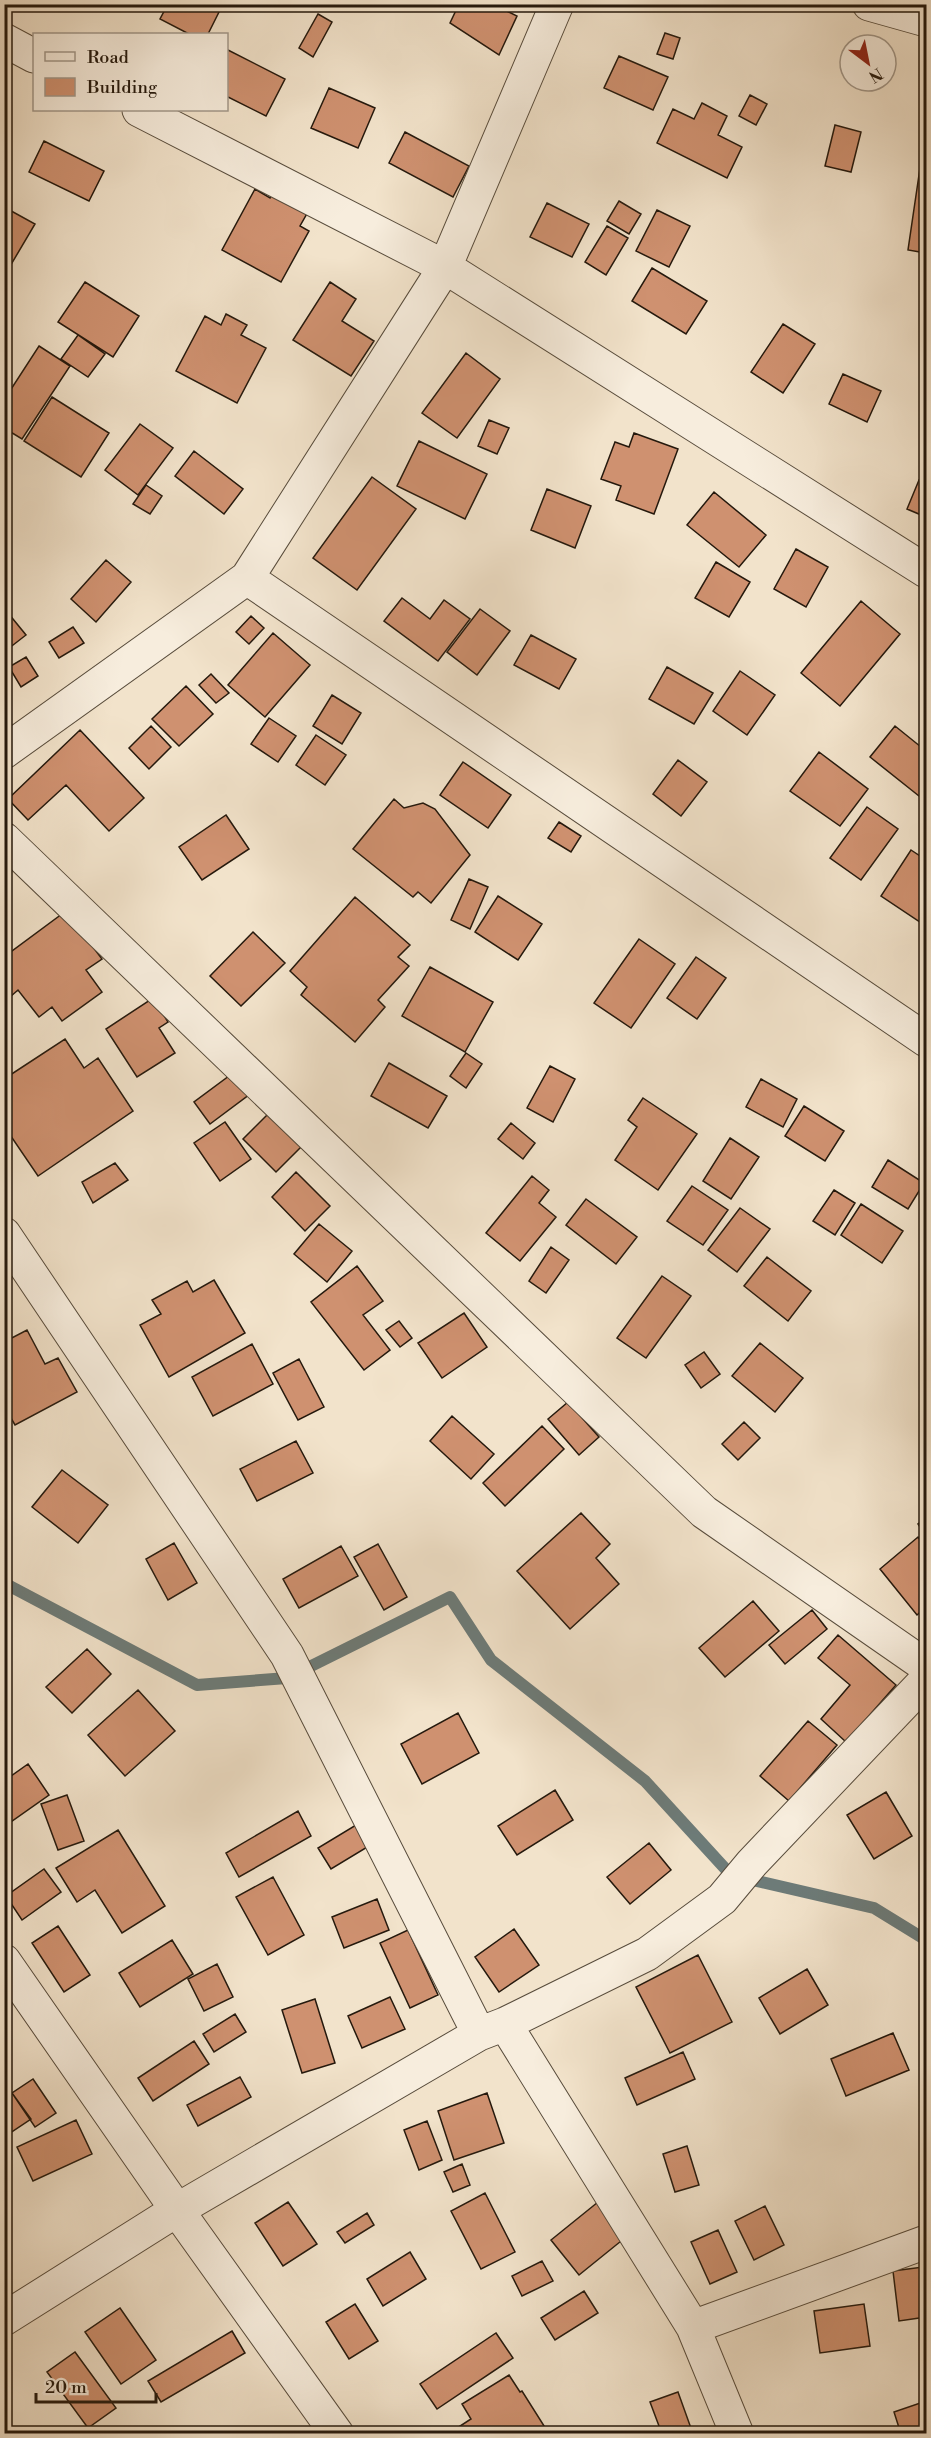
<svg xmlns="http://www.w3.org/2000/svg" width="931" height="2438" viewBox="0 0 931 2438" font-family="'Libre Bodoni',serif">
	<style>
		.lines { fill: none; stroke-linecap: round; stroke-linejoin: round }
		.stream { stroke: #6d7b78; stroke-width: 12 }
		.building { fill: #cf9170; stroke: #25190d; stroke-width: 1.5 }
		.minor-casing { stroke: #584c3c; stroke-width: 35 }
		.minor { stroke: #f7eddd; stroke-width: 33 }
	</style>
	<rect width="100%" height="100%" fill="#f2e3cb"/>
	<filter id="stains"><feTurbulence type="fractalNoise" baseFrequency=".00333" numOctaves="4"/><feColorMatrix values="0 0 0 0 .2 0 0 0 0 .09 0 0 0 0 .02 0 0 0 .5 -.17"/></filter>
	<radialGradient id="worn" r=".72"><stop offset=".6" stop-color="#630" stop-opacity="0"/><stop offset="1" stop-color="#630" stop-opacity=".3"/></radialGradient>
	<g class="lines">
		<path class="stream" d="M4 1583 197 1685 287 1678 450 1597 491 1660 645 1781 731 1875 874 1908 926 1940"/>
	</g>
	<path class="building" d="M168 4H223L208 34H189L160 19Z
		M459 4H492L517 16 499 55 450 23Z
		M318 14 332 22 313 57 299 48Z
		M665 33 680 38 673 59 657 54Z
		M226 49 285 79 266 116 226 96Z
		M619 56 668 77 653 110 604 88Z
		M329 88 375 108 358 148 311 128Z
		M750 95 767 104 756 125 739 116Z
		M702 103 727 116 718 135 742 147 727 178 657 143 673 109 694 119Z
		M835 125 861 132 851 172 825 166Z
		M405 132 469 166 453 197 389 163Z
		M44 141 104 171 89 201 29 172Z
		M920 168 926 169V253L908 250Z
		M255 189 270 198 273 191 309 210 300 226 309 231 281 282 222 250Z
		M619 201 641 214 629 234 607 221Z
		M547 203 589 224 572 257 530 237Z
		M4 207 35 224 9 268 4 265Z
		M657 210 690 226 669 267 636 251Z
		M607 226 628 238 606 275 585 262Z
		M652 268 707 301 686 334 632 301Z
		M85 282 139 316 113 357 58 322Z
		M330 282 356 299 342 321 374 341 351 376 293 340Z
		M226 314 247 325 241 335 266 348 237 403 176 371 205 316 221 325Z
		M783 324 815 344 783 393 751 372Z
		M78 335 105 354 88 377 61 359Z
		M39 346 70 366 22 439 4 428V400Z
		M466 353 500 379 457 438 422 413Z
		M843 374 881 391 867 422 829 404Z
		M52 397 109 433 81 477 24 441Z
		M489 420 509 428 497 454 478 446Z
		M140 424 173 448 138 495 105 470Z
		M634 433 678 449 654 514 616 500 621 486 601 479 615 442 629 447Z
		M419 441 487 474 465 519 397 486Z
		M194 451 243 489 224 514 175 476Z
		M372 477 416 509 357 590 313 558Z
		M919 480 926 484V517L907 509Z
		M146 485 162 496 150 514 133 504Z
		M547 489 591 506 575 548 531 530Z
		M714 492 766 535 739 567 687 525Z
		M796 549 828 567 806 607 774 589Z
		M106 560 131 582 96 622 71 599Z
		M716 562 750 582 729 617 695 598Z
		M402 598 430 619 444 600 470 619 438 661 384 621Z
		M861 601 900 634 840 706 801 673Z
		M4 608 26 635 4 652Z
		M480 609 510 631 477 675 447 652Z
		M251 616 264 628 249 644 236 632Z
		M73 627 84 643 59 658 49 642Z
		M273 633 310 665 265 717 228 685Z
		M531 635 576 659 559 689 514 665Z
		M26 657 38 676 21 687 9 667Z
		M667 667 713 693 694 724 649 699Z
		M740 671 775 695 747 735 713 711Z
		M211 674 229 693 216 703 199 685Z
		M186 686 213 714 179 746 152 719Z
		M332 695 361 713 342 744 313 726Z
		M269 718 296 736 278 762 251 744Z
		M151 726 171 747 149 769 129 748Z
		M895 726 926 751V797L924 800 870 757Z
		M80 730 144 798 109 831 66 785 28 820 8 799Z
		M316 735 346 755 325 785 296 765Z
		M819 752 868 789 840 826 790 791Z
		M678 760 707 782 681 816 653 794Z
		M463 762 511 795 488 828 440 795Z
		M394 799 404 808 423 803 435 809 470 855 431 903 418 892 413 897 353 849Z
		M867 807 898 829 861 880 830 858Z
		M226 815 249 849 202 880 179 847Z
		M926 818V832L920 827Z
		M559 822 581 836 571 852 548 838Z
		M911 850 926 860V926L881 896Z
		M469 879 488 887 470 929 451 920Z
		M498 896 542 924 518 960 475 932Z
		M355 897 410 945 398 957 409 966 378 1000 385 1007 355 1042 301 995 307 987 290 971Z
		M66 911 102 959 86 970 102 992 62 1021 52 1007 39 1017 18 990 10 997 4 990V957Z
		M253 932 285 963 241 1006 210 976Z
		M639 939 675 964 631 1028 594 1003Z
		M696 957 726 978 697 1019 667 998Z
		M430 967 493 1002 465 1052 402 1016Z
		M153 998 168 1022 159 1028 175 1053 137 1077 106 1029Z
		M65 1039 84 1068 98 1058 133 1111 38 1176 4 1126V1104L7 1102 4 1099V1079Z
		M466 1053 482 1064 466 1088 450 1076Z
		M389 1063 447 1096 428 1128 371 1096Z
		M550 1066 575 1079 553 1122 527 1108Z
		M233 1073 250 1094 210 1124 194 1102Z
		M761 1079 797 1099 783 1127 746 1107Z
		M643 1098 697 1134 658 1190 615 1160 637 1127 628 1120Z
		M804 1106 844 1131 825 1161 785 1136Z
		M272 1110 305 1143 276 1172 243 1139Z
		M225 1122 251 1159 220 1181 194 1143Z
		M511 1123 535 1143 523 1159 498 1139Z
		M730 1138 759 1157 731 1199 703 1181Z
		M888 1160 924 1183 908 1209 872 1187Z
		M115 1163 128 1180 93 1203 82 1182Z
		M296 1172 330 1206 305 1231 272 1197Z
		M532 1176 549 1190 539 1203 556 1217 520 1261 486 1233Z
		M692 1186 728 1210 703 1245 667 1221Z
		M834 1190 855 1203 835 1235 813 1221Z
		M586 1199 637 1237 616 1264 566 1225Z
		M861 1204 903 1231 882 1263 841 1235Z
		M740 1208 770 1229 737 1272 708 1250Z
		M319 1224 352 1251 327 1282 294 1254Z
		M551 1247 569 1260 546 1293 529 1281Z
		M767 1257 811 1291 788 1321 744 1286Z
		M357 1266 383 1301 363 1315 390 1350 364 1370 311 1302Z
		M662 1276 691 1296 646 1358 617 1338Z
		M214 1280 245 1333 169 1377 140 1325 161 1314 152 1300 187 1281 193 1292Z
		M464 1313 487 1347 442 1378 418 1343Z
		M399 1321 412 1338 400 1347 386 1330Z
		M27 1330 45 1364 58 1358 77 1392 15 1425 4 1406V1342Z
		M760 1343 803 1378 775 1412 732 1376Z
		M252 1344 273 1384 213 1416 192 1377Z
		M704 1352 720 1374 701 1388 685 1365Z
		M299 1359 324 1407 298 1420 273 1373Z
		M568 1402 599 1437 579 1455 548 1419Z
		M452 1416 494 1454 471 1479 430 1441Z
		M744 1422 760 1438 738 1460 722 1444Z
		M542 1426 564 1449 505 1506 483 1483Z
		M296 1441 313 1473 257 1501 240 1469Z
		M62 1470 108 1505 78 1543 32 1507Z
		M581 1513 610 1544 596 1558 619 1584 570 1629 517 1571Z
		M926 1518V1536L918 1524Z
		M918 1537 926 1548V1607L917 1615 880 1569Z
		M174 1543 197 1583 168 1600 146 1559Z
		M378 1544 407 1597 384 1610 354 1557Z
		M341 1546 358 1576 299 1608 283 1579Z
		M753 1601 779 1631 725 1677 699 1648Z
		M812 1610 827 1629 785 1664 769 1645Z
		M838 1635 896 1685 846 1742 821 1719 850 1685 818 1658Z
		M87 1649 111 1674 72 1713 46 1687Z
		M138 1690 175 1731 125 1776 88 1735Z
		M458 1713 479 1753 422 1784 401 1744Z
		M808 1721 837 1745 789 1801 760 1776Z
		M28 1764 49 1795 5 1826 4 1781Z
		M555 1790 573 1820 517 1855 498 1826Z
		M886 1792 912 1836 874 1859 847 1815Z
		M67 1795 84 1841 58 1850 41 1804Z
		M298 1811 311 1836 239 1877 226 1853Z
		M356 1825 369 1846 331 1869 318 1848Z
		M118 1830 165 1906 122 1933 95 1890 77 1902 56 1868Z
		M649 1843 671 1870 630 1904 607 1877Z
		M44 1869 61 1892 22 1920 6 1896Z
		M273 1877 304 1935 268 1955 236 1897Z
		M377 1899 389 1930 344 1948 332 1917Z
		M58 1926 90 1975 64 1992 32 1943Z
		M514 1929 539 1965 499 1992 475 1957Z
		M408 1930 438 1995 410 2008 380 1943Z
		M172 1940 193 1974 140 2007 119 1973Z
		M698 1955 732 2022 670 2053 636 1987Z
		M217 1964 233 1997 204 2011 188 1979Z
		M807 1969 828 2005 780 2034 759 1998Z
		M390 1997 405 2029 362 2048 348 2016Z
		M315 1999 335 2063 302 2073 282 2010Z
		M235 2014 246 2032 214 2052 203 2034Z
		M893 2033 909 2070 846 2096 831 2059Z
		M194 2041 209 2064 153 2101 138 2078Z
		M683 2052 695 2079 637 2105 625 2078Z
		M240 2077 251 2097 198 2126 187 2105Z
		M33 2079 56 2113 35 2127 12 2093Z
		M12 2093 31 2119 4 2137V2098Z
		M487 2093 504 2143 454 2160 438 2111Z
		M76 2120 92 2154 33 2181 17 2147Z
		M427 2121 442 2160 419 2170 404 2130Z
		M687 2146 699 2185 675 2192 663 2154Z
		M462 2164 470 2185 453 2192 444 2172Z
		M485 2193 515 2252 481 2269 451 2211Z
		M603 2198 631 2233 579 2275 551 2240Z
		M288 2202 317 2244 283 2266 255 2223Z
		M765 2206 784 2245 754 2260 735 2221Z
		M367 2213 374 2225 345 2243 337 2232Z
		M718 2230 737 2272 710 2284 691 2242Z
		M410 2252 426 2279 383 2306 367 2279Z
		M542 2261 553 2281 522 2296 512 2276Z
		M923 2267 926 2317 899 2321 893 2271Z
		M584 2291 598 2313 555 2340 541 2318Z
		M355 2304 378 2341 349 2359 326 2322Z
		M864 2304 870 2346 820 2353 814 2311Z
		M120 2308 156 2360 121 2384 85 2332Z
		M232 2331 245 2353 161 2402 148 2381Z
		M496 2333 513 2358 437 2409 420 2384Z
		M75 2352 116 2408 88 2428 47 2372Z
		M509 2375 520 2392 522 2391 546 2429 538 2434H457L454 2430 471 2419 462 2404Z
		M678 2392 692 2431 684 2434H662L650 2402Z
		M926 2401V2434H901L894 2412Z"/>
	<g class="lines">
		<defs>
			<path id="minor" d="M869 4 926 20
				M4 40 34 56
				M139 110 445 267 926 571
				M247 578 926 1040
				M4 752 247 578 445 267 557 4
				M4 839 704 1512 926 1666
				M4 1234 287 1655 479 2034
				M4 1961 177 2210 337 2434
				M505 2024 693 2327 737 2434
				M4 2319 177 2210 479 2034 505 2024 647 1954 722 1899 752 1863 926 1680
				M693 2327 926 2242"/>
		</defs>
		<use href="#minor" class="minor-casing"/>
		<use href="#minor" class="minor"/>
	</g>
	<rect width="931" height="2438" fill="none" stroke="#f2e3cb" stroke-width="24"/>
	<rect x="6" y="6" width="919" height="2426" fill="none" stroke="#25190d" stroke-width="3"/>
	<rect x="12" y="12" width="907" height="2414" fill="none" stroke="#25190d" stroke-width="1.5"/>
	<rect x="33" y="33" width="195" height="78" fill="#f7eddd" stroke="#a3988a" stroke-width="1.5"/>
	<rect x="45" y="52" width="30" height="9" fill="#f7eddd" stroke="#a3988a" stroke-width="1.5"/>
	<text x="87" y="63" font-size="18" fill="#25190d">Road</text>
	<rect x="45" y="78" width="30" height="18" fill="#cf9170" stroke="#a3988a" stroke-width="1.5"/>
	<text x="87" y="93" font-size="18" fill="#25190d">Building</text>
	<g transform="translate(868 63) rotate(148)"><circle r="28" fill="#f7eddd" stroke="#a3988a" stroke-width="1.5"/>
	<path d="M0-4.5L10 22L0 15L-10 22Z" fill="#8f2418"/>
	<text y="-9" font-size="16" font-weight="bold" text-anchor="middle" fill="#25190d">N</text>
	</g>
	<path d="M36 2393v9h120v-9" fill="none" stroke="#25190d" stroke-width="3"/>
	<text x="45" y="2393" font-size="18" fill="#25190d" stroke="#f7eddd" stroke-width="4.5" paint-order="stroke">20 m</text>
	<rect width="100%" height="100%" filter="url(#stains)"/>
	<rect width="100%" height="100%" fill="url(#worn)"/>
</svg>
